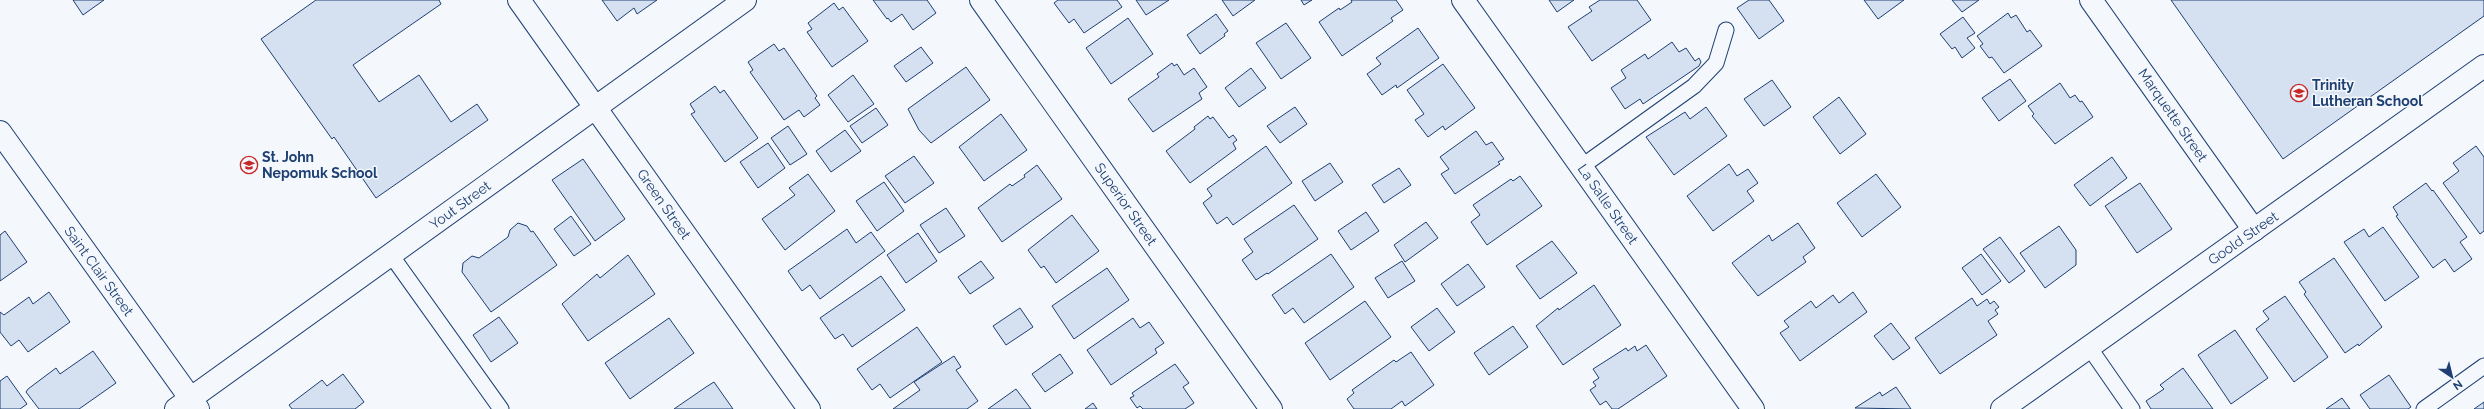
<svg xmlns="http://www.w3.org/2000/svg" width="2484" height="409" viewBox="0 0 2484 409" font-family="Raleway,sans-serif">
	<style>
		.building { fill: #d5e0f0; stroke: #1d3f73 }
		.lines { fill: none; stroke-linecap: round; stroke-linejoin: round }
		.lane-casing { stroke: #1d3f73; stroke-width: 17 }
		.street-casing { stroke: #1d3f73; stroke-width: 24 }
		.secondary-casing { stroke: #1d3f73; stroke-width: 24 }
		.lane { stroke: #f4f7fb; stroke-width: 15 }
		.street { stroke: #f4f7fb; stroke-width: 22 }
		.secondary { stroke: #f4f7fb; stroke-width: 22 }
		.labels { text-anchor: middle; stroke-width: 3; stroke-linejoin: round; paint-order: stroke }
		.poi-label { font-size: 14px; font-weight: bold; fill: #1d3f73; stroke: #f4f7fb; text-anchor: start }
		.street-label { font-size: 14px; fill: #1d3f73; stroke: #f4f7fb }
	</style>
	<rect width="100%" height="100%" fill="#f4f7fb"/>
	<path class="building" d="M73 0H104L83 15Z
		M316 0H439L441 4 353 65 379 102 419 75 451 122 477 104 488 120 376 198 334 137 332 139 261 39Z
		M602 0H657L637 14 634 8 617 21Z
		M873 0H927L936 13 913 30 902 14 891 22 888 18 887 19Z
		M1058 0H1117L1122 7 1084 33 1074 19 1069 23 1054 3Z
		M1136 0H1169L1146 15Z
		M1222 0H1255L1233 16Z
		M1301 0H1312L1304 5Z
		M1351 0H1396L1403 10 1391 18 1393 21 1342 56 1319 22 1339 8 1340 10 1352 2Z
		M1549 0H1574L1557 12Z
		M1600 0H1637L1651 20 1592 61 1568 27 1592 11 1589 7Z
		M1749 0H1769L1784 21 1759 39 1737 8Z
		M1864 0H1904L1878 19Z
		M1952 0H1979L1962 12Z
		M2171 0H2484V16L2283 159Z
		M834 3 839 10 843 7 868 41 832 67 807 32 812 29 808 23Z
		M2008 13 2011 18 2016 15 2027 32 2030 30 2042 46 2004 73 1992 57 1989 58 1980 46 1983 44 1977 36Z
		M1216 14 1228 31 1224 34 1225 36 1200 54 1187 35Z
		M1963 17 1975 33 1967 38 1975 48 1962 58 1955 47 1952 49 1940 34Z
		M1128 18 1153 54 1111 84 1086 48Z
		M1286 23 1311 58 1281 79 1256 43Z
		M1418 28 1439 58 1397 88 1396 85 1382 95 1367 74 1381 64 1376 58Z
		M1672 42 1679 52 1686 48 1695 61 1699 58 1701 62 1699 66 1643 104 1640 99 1625 109 1611 88 1626 78 1621 70 1645 54 1648 59Z
		M774 44 779 51 784 48 817 96 815 98 820 105 804 117 799 110 784 120 750 72 753 70 748 62Z
		M921 47 933 63 906 82 894 66Z
		M1172 63 1174 66 1177 64 1184 75 1194 68 1207 87 1199 93 1202 99 1153 132 1128 99 1159 77 1157 74Z
		M1443 64 1475 108 1445 130 1443 126 1428 137 1415 120 1424 114 1407 90Z
		M966 67 990 100 931 143 919 130 908 109Z
		M1251 68 1266 88 1239 107 1225 88Z
		M853 75 874 104 848 122 828 95Z
		M2010 79 2026 101 1999 121 1982 98Z
		M1772 80 1791 107 1764 126 1744 99Z
		M2060 83 2070 98 2075 95 2080 102 2082 101 2093 117 2055 144 2032 116 2034 114 2028 106Z
		M715 86 720 93 724 90 758 138 725 162 691 114 695 112 690 104Z
		M1839 97 1866 134 1840 154 1813 117Z
		M1295 107 1307 124 1280 143 1267 126Z
		M1706 107 1727 136 1674 175 1646 137 1685 112 1690 119Z
		M876 108 888 125 862 143 850 126Z
		M1001 114 1027 150 984 181 959 147Z
		M1208 116 1210 119 1213 117 1229 138 1233 135 1237 140 1233 143 1236 149 1190 183 1166 151 1195 129 1194 127Z
		M788 126 807 154 790 165 771 138Z
		M845 130 861 151 831 172 816 151Z
		M1476 131 1486 145 1492 142 1504 159 1498 162 1500 164 1455 194 1441 174 1449 169 1440 157Z
		M768 143 785 168 758 188 740 162Z
		M1266 146 1292 183 1233 225 1227 217 1217 224 1203 203 1212 196 1207 189Z
		M2476 146 2484 157V231L2480 234 2443 183 2459 171 2453 163Z
		M914 156 934 183 905 203 885 176Z
		M2112 157 2127 178 2090 206 2074 185Z
		M583 159 625 219 595 241 552 180Z
		M1330 163 1343 182 1315 201 1302 181Z
		M1729 164 1737 176 1748 169 1758 183 1747 191 1754 201 1713 231 1687 196Z
		M1037 165 1062 199 1002 242 978 208 1010 184 1012 186 1025 177 1024 175Z
		M1399 168 1411 185 1384 203 1372 185Z
		M808 174 835 211 785 250 762 219 795 195 789 188Z
		M1876 174 1901 207 1862 237 1837 203Z
		M1520 176 1542 206 1487 245 1471 222 1480 215 1473 205 1511 179 1513 181Z
		M884 182 904 211 877 231 856 201Z
		M2140 183 2172 229 2137 253 2105 206Z
		M2426 183 2432 191 2433 190 2467 237 2460 242 2472 259 2454 272 2445 259 2433 268 2396 216 2398 215 2393 207Z
		M1294 205 1318 239 1268 274 1267 273 1256 280 1242 260 1253 252 1244 239Z
		M946 208 965 236 939 253 920 225Z
		M1366 212 1379 231 1351 250 1338 231Z
		M1072 215 1099 251 1056 283 1044 266 1041 268 1028 250Z
		M571 216 591 244 574 256 554 229Z
		M1426 222 1438 238 1405 262 1394 245Z
		M518 223 527 226 531 232 533 231 557 265 491 312 462 272 463 263 472 256 479 258 508 237 510 230Z
		M1798 223 1815 248 1803 257 1806 262 1758 296 1732 263 1769 235 1772 241Z
		M2059 226 2076 250V265L2045 288 2020 253Z
		M2383 227 2419 277 2385 301 2344 242 2364 229 2369 237Z
		M847 229 856 243 871 232 885 251 820 299 810 285 802 291 788 271Z
		M5 231 27 262 0 281V235Z
		M918 233 937 261 906 283 887 255Z
		M2000 237 2025 271 2009 283 1983 249Z
		M1552 241 1577 273 1540 299 1516 266Z
		M1331 254 1354 287 1304 323 1293 308 1285 314 1272 295Z
		M1981 254 2001 281 1982 295 1962 268Z
		M628 255 655 294 588 341 562 304 597 274 600 278Z
		M2334 258 2382 327 2361 344 2359 346 2358 344 2345 353 2304 294 2306 292 2299 282Z
		M981 261 994 278 970 294 958 277Z
		M1402 261 1415 281 1388 298 1375 278Z
		M1468 264 1485 287 1457 306 1441 284Z
		M1107 268 1129 300 1074 339 1052 306Z
		M881 276 905 310 852 347 843 334 835 339 820 318Z
		M1594 285 1621 325 1563 365 1536 326 1558 308 1559 310Z
		M49 292 70 322 28 352 19 340 11 346 0 332V312L4 315 29 297 33 304Z
		M1853 292 1867 312 1800 361 1780 333 1789 327 1784 321 1811 301 1816 308 1833 295 1839 303Z
		M2285 296 2328 357 2294 382 2256 329 2269 319 2263 311Z
		M1972 298 1977 306 1987 299 1990 304 1994 301 1999 307 1995 310 1998 314 1988 321 1997 335 1940 374 1915 338Z
		M1365 301 1391 337 1330 380 1305 343Z
		M1020 308 1033 327 1006 345 993 326Z
		M1437 308 1455 332 1429 351 1411 327Z
		M499 317 518 343 491 362 473 335Z
		M669 318 694 353 630 399 605 363Z
		M1133 318 1140 328 1149 322 1164 343 1155 349 1157 353 1111 385 1087 350Z
		M1891 323 1910 348 1893 360 1874 336Z
		M1513 326 1528 347 1489 375 1474 353Z
		M917 327 942 362 890 398 880 384 872 390 857 369Z
		M2235 330 2268 378 2231 404 2198 355Z
		M1646 345 1667 376 1618 409H1612L1606 401 1600 405 1590 390 1596 386 1593 382 1599 378 1593 369 1626 348 1628 351 1635 346 1637 351Z
		M93 351 116 383 79 409H39L26 392 28 389 56 368 60 374Z
		M1411 352 1434 385 1405 406 1402 401 1391 409H1354L1347 399 1354 393 1352 390 1394 360 1396 362Z
		M1060 354 1073 373 1045 392 1032 374Z
		M954 356 961 367 956 370 978 401 967 409H893L920 390 914 382Z
		M1175 364 1189 383 1183 387 1194 403 1185 409H1143L1140 406 1137 408 1130 398 1134 396 1132 393Z
		M2183 368 2213 409H2151L2146 401 2164 389 2160 385Z
		M343 374 364 402 355 409H292L289 405 322 380 327 386Z
		M2389 375 2411 407 2408 409H2370L2360 395Z
		M7 376 27 404 20 409H0V381Z
		M714 382 733 409H674L706 387Z
		M1896 387 1911 409 1855 408 1880 392 1882 396Z
		M1016 389 1031 409H988Z
		M2342 398 2350 409H2326Z
		M2484 402V409H2474Z
		M1093 403 1097 409H1085Z"/>
	<g class="lines">
		<defs>
			<path id="lane" d="M1581 167 1694 86 1716 63 1726 30
				M391 255 501 409
				M2089 347 2132 409
				M2424 409 2484 366"/>
			<path id="street" d="M519 0 809 409
				M981 0 1271 409
				M1463 0 1753 409
				M2091 0 2254 230
				M0 132 198 409
				M176 409 745 0"/>
			<path id="secondary" d="M2002 409 2484 66"/>
		</defs>
		<use href="#lane" class="lane-casing"/>
		<use href="#street" class="street-casing"/>
		<use href="#secondary" class="secondary-casing"/>
		<use href="#lane" class="lane"/>
		<use href="#street" class="street"/>
		<use href="#secondary" class="secondary"/>
	</g>
	<defs>
		<symbol id="school-ring" viewBox="-11 -11 22 22"><circle r="9.5" fill="#f4f7fb" stroke="#c62828" stroke-width="1.5"/><path d="M0-5L7-2L0 1L-7-2ZM-4 1L0 2.5L4 1V4Q0 6-4 4Z" fill="#c62828"/></symbol>
	</defs>
	<g fill-rule="evenodd">
		<use href="#school-ring" x="2289" y="83" width="20" height="20"/>
		<use href="#school-ring" x="239" y="155" width="20" height="20"/>
	</g>
	<g class="labels">
		<g class="poi-label">
			<text x="2312" y="90">Trinity<tspan x="2312" dy="16">Lutheran School</tspan></text>
			<text x="262" y="162">St. John<tspan x="262" dy="16">Nepomuk School</tspan></text>
		</g>
		<g class="street-label">
			<text transform="translate(2173 115) rotate(55)" y="5">Marquette Street</text>
			<text transform="translate(664 204) rotate(55)" y="5">Green Street</text>
			<text transform="translate(1126 204) rotate(55)" y="5">Superior Street</text>
			<text transform="translate(1608 204) rotate(55)" y="5">La Salle Street</text>
			<text transform="translate(460 205) rotate(-36)" y="5">Yout Street</text>
			<text transform="translate(2243 238) rotate(-35)" y="5">Goold Street</text>
			<text transform="translate(99 271) rotate(54)" y="5">Saint Clair Street</text>
		</g>
	</g>
	<g transform="translate(2452 377) rotate(145)" stroke="#f4f7fb" stroke-width="3" paint-order="stroke">
	<path d="M0-3L7 15L0 10L-7 15Z" fill="#1d3f73"/>
	<text y="-6" font-size="11" font-weight="bold" text-anchor="middle" fill="#1d3f73">N</text>
	</g>
</svg>
